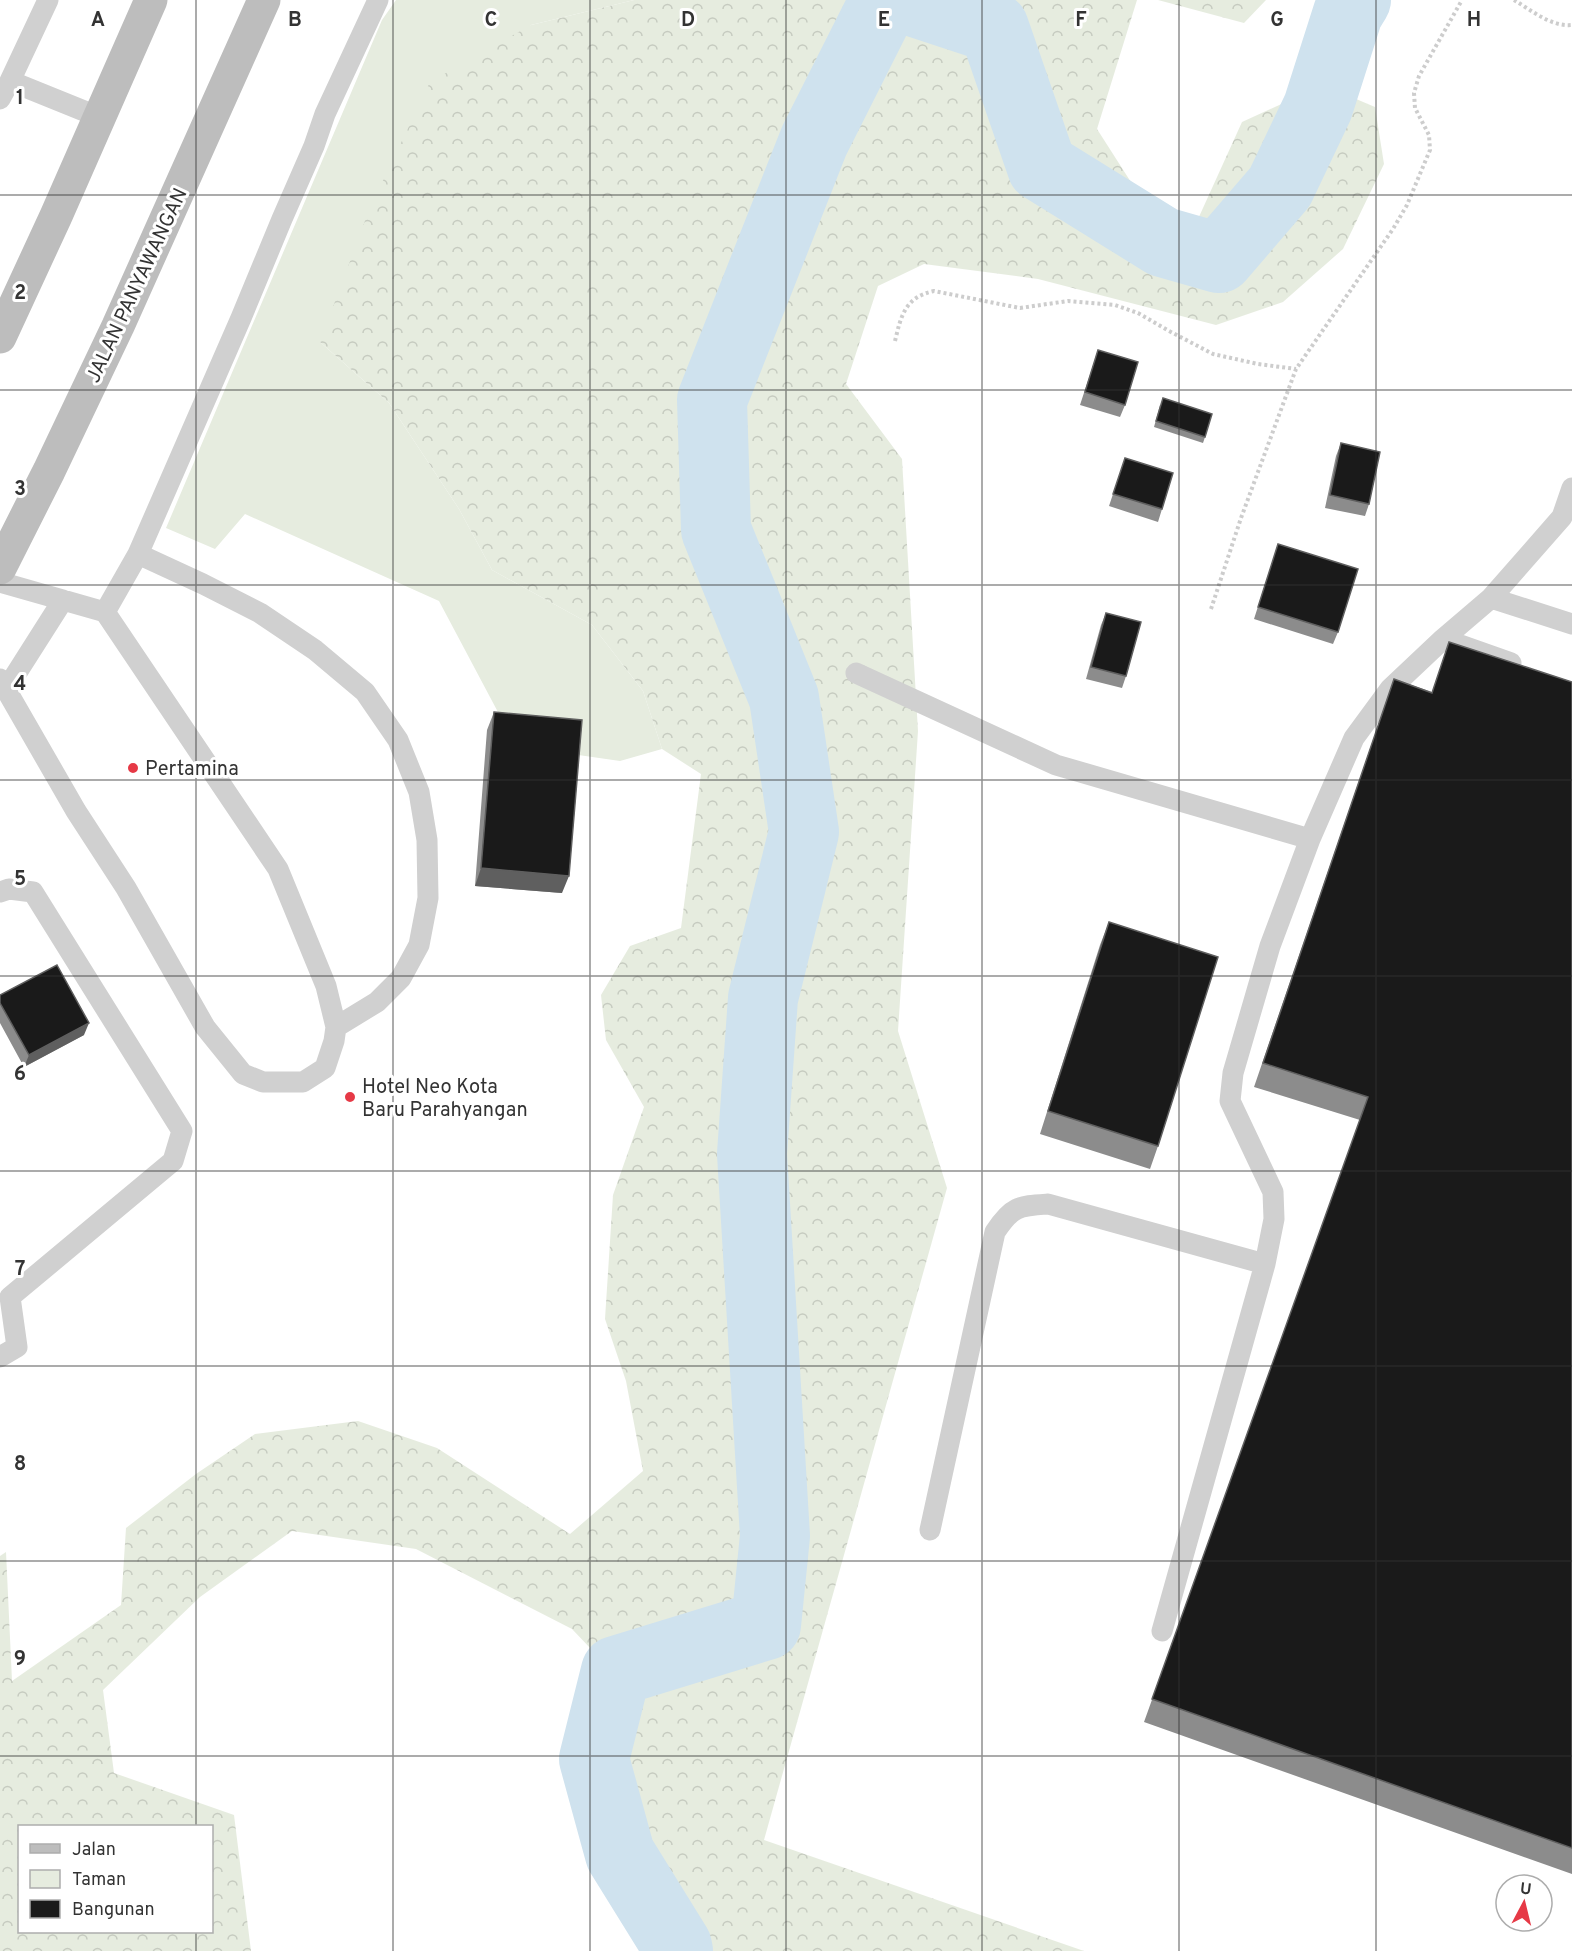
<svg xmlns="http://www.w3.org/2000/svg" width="1572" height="1951" viewBox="0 0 1572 1951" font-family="Overpass,sans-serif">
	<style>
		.green { fill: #e6ecdf }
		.forest { fill: url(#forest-crowns); fill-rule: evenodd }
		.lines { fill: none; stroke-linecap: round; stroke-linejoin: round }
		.river { stroke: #cfe2ee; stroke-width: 70 }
		.path { stroke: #cdcdcd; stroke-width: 4; stroke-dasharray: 3 3; stroke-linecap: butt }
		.service { stroke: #d0d0d0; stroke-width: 21 }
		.secondary { stroke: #bdbdbd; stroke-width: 33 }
		.wall { fill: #8c8c8c }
		.shaded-wall { fill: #5f5f5f }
		.building { fill: #1a1a1a; stroke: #5f5f5f; stroke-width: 1.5 }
		.grid { fill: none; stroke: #333; stroke-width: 1.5; stroke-opacity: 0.55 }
		.poi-dot { fill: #e63946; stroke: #fff; stroke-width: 2 }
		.labels { text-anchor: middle; stroke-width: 6; stroke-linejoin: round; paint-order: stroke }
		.street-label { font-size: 20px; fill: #333; stroke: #fff }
		.poi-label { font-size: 20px; fill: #333; stroke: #fff; text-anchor: start }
		.grid-label { font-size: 20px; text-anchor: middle; font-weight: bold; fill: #333; stroke: #fff; stroke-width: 6; stroke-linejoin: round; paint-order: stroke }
	</style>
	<defs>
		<pattern id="forest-crowns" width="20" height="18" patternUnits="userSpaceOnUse" patternTransform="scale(1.5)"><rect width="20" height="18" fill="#e6ecdf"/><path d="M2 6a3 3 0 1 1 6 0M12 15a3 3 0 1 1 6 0" fill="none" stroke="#c6cbc0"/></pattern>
	</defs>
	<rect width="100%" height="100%" fill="#fff"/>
	<path class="green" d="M396 0H634L531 25 320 342 389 403 459 509 492 570 592 625 643 691 662 749 620 761 516 746 439 601 245 514 215 549 166 528 382 20Z"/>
	<path class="forest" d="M634 0H1137L1097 129 1152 215 1198 219 1242 122 1323 85 1375 107 1384 164 1343 249 1283 302 1216 325 1038 279 924 264 878 286 846 384 902 459 918 731 898 1031 947 1188 764 1840 1084 1951H639V1944L585 1842 603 1739 630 1690 572 1629 416 1549 292 1531 200 1597 103 1690 114 1773 234 1815 251 1951H0V1556L6 1552 12 1681 121 1605 126 1528 196 1474 255 1434 358 1421 437 1448 570 1534 643 1471 626 1381 605 1319 613 1195 644 1107 606 1040 601 995 630 946 681 928 701 774 662 749 643 691 592 625 492 570 459 509 389 403 320 342 369 210 430 82 531 25ZM20 1826H212V1932H20Z
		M1158 0H1266L1244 23Z"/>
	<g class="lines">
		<path class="river" d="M909 0 994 28 1042 167 1163 242 1219 258 1280 187 1318 107 1348 13 1356 0
			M678 1951 677 1946 620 1854 594 1759 616 1671 766 1625 775 1536 752 1154 763 998 804 832 784 698 716 530 712 400 814 141 885 0"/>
		<path class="path" d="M1514 0C1531 10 1551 27 1572 25
			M895 341C901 316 905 297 934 291L1020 308 1068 301 1115 305 1138 313 1169 331 1213 354 1258 364 1296 369
			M1211 609 1241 518 1296 369 1393 229 1407 205 1430 150 1429 135 1415 108 1414 93 1419 76 1462 0"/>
		<path class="service" d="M48 0 10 81 99 117
			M0 99 10 81
			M138 554 203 584 260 613 315 650 365 692 398 740 419 792 427 840 428 898 419 945 401 978 377 1002 336 1027
			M0 582 105 612 138 554 241 318 282 219 314 146 325 114 378 0
			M1491 598 1572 624
			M1443 639 1511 663
			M856 673 1056 765 1310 839
			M0 679 76 811 126 888 205 1027 243 1074 263 1082H303L325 1068 334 1041 336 1027 326 986 278 869 105 612
			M7 688 63 600
			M0 892 9 889 33 892 182 1131 173 1161 10 1297 17 1347 0 1357
			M930 1530 995 1232C1012 1206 1019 1206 1048 1204L1265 1264
			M1162 1631 1265 1264 1274 1219 1273 1192 1230 1101 1233 1073 1270 946 1310 839 1354 738 1390 689 1443 639 1491 598 1562 517 1572 488"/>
		<path class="secondary" d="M0 337 56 216 151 0
			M0 568 49 471 118 326 264 0"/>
	</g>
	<path class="wall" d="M1098 350 1125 405 1120 417 1080 405Z
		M1160 405 1205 437 1203 443 1154 427Z
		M1341 443 1369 504 1365 516 1325 508 1336 456Z
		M1125 458 1162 509 1158 522 1109 506Z
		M1278 544 1338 632 1333 644 1254 619Z
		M1106 613 1126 676 1122 688 1086 679 1101 625Z
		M1449 642 1572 682V1874L1144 1722 1360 1120 1254 1087 1394 679 1432 692Z
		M494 712 562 893 475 886 487 730Z
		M1109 922 1158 1146 1150 1169 1040 1134 1100 945Z
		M0 995 84 1035 24 1067 0 1023Z"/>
	<path class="shaded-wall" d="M481 868 569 876 562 893 475 886Z
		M89 1023 84 1035 24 1067 29 1055Z"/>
	<path class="building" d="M1098 350 1138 362 1125 405 1085 392Z
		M1163 398 1212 414 1205 437 1156 421Z
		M1341 443 1380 452 1369 504 1330 495Z
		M1125 458 1173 473 1162 509 1113 494Z
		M1278 544 1358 569 1338 632 1258 607Z
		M1106 613 1141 622 1126 676 1091 667Z
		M1449 642 1572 682V1848L1152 1699 1368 1097 1263 1063 1394 679 1432 693Z
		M494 712 582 720 569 876 481 868Z
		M1109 922 1218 957 1158 1146 1048 1111Z
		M57 965 89 1023 29 1055 0 1003V995Z"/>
	<path class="grid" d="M196 0V1826M393 0V1951M590 0V1951M786 0V1951M982 0V1951M1179 0V1951M1376 0V1951M0 195H1572M0 390H1572M0 585H1572M0 780H1572M0 976H1572M0 1171H1572M0 1366H1572M0 1561H1572M0 1756H1572M196 1932V1951"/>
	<g class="poi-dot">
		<circle cx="133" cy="768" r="6"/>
		<circle cx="350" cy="1097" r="6"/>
	</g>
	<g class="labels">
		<g class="street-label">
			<text transform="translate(136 285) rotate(-65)" y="7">JALAN PANYAWANGAN</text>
		</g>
		<g class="poi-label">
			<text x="145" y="775">Pertamina</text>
			<text x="362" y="1093">Hotel Neo Kota<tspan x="362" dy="23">Baru Parahyangan</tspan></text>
		</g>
	</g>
	<g class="grid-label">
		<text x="98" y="26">A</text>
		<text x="295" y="26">B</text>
		<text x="491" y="26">C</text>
		<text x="688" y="26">D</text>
		<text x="884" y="26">E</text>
		<text x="1081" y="26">F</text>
		<text x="1277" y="26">G</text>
		<text x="1474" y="26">H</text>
		<text x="20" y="104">1</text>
		<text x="20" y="299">2</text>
		<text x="20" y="495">3</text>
		<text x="20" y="690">4</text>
		<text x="20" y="885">5</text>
		<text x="20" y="1080">6</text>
		<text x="20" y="1275">7</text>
		<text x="20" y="1470">8</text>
		<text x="20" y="1665">9</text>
	</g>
	<rect x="18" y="1825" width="195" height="108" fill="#ffffff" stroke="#adadad" stroke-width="1.5"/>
	<rect x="30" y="1844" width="30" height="9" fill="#bdbdbd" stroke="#adadad" stroke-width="1.5"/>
	<text x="72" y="1855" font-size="18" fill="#333333">Jalan</text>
	<rect x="30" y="1870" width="30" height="18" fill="#e6ecdf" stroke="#adadad" stroke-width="1.5"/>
	<text x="72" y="1885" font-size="18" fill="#333333">Taman</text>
	<rect x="30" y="1900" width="30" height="18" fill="#1a1a1a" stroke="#adadad" stroke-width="1.5"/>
	<text x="72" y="1915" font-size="18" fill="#333333">Bangunan</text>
	<g transform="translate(1524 1903) rotate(7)"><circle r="28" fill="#ffffff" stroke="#adadad" stroke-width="1.5"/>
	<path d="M0-4.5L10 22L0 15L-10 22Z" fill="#e63946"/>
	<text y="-9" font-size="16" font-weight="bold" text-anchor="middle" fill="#333333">U</text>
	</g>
</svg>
